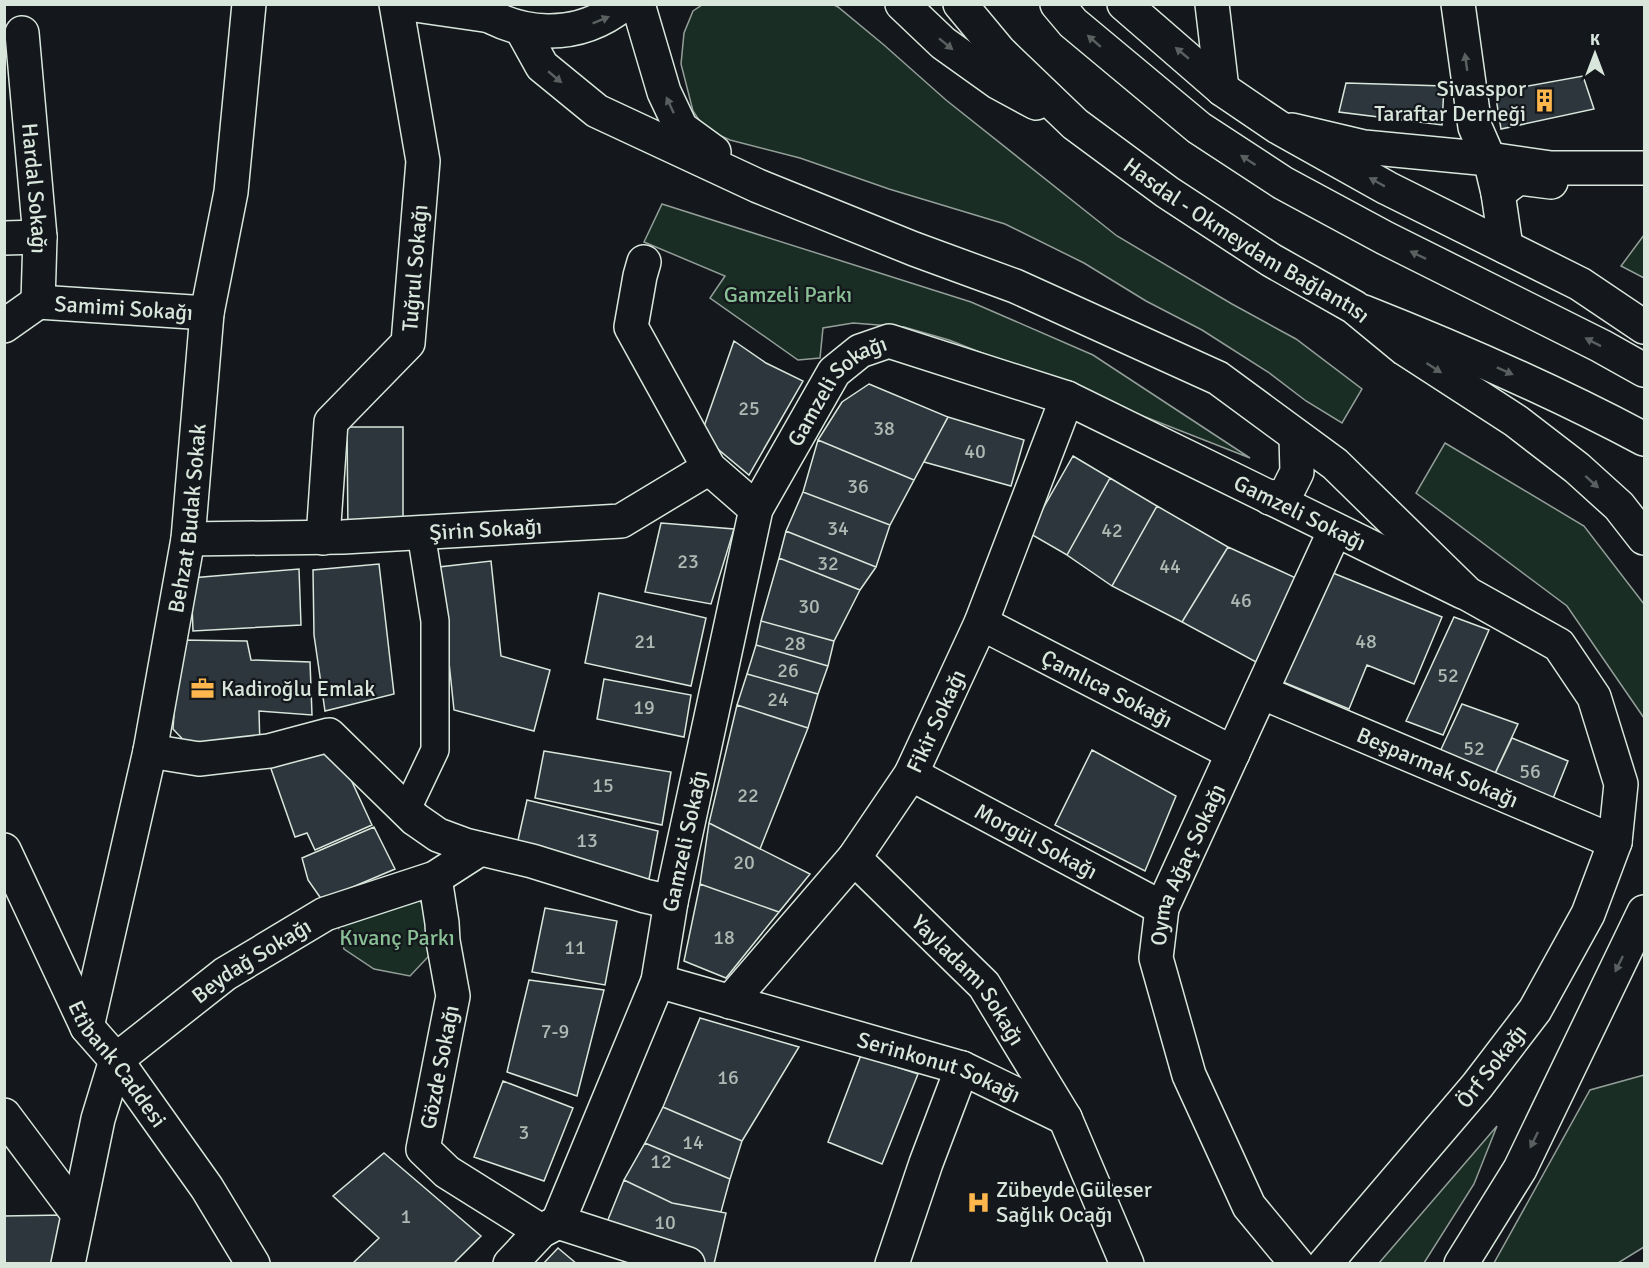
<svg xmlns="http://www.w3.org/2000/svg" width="1649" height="1268" viewBox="0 0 1649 1268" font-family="Signika,sans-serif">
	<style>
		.green { fill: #1a2d24; stroke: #939e99; stroke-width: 1.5 }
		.building { fill: #2c363c; stroke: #d8e6dc; stroke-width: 1.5 }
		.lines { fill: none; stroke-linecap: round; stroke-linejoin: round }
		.pedestrian-casing { stroke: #d8e6dc; stroke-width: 30 }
		.minor-casing { stroke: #d8e6dc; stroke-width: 36 }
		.tertiary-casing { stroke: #d8e6dc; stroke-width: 36 }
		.secondary-casing { stroke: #d8e6dc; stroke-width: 36 }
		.trunk-casing { stroke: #d8e6dc; stroke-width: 36 }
		.motorway-casing { stroke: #d8e6dc; stroke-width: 36 }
		.pedestrian { stroke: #14181c; stroke-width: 27 }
		.minor { stroke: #14181c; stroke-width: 33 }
		.tertiary { stroke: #14181c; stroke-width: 33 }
		.secondary { stroke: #14181c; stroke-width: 33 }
		.trunk { stroke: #14181c; stroke-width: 33 }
		.motorway { stroke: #14181c; stroke-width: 33 }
		.oneway { fill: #59605f }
		.labels { text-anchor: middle; stroke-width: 4.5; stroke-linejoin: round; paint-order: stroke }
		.number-label { font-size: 20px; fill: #adbab4 }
		.poi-label { font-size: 22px; fill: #d8e6dc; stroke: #14181c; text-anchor: start }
		.street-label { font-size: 22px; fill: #d8e6dc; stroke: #14181c }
		.park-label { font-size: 22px; fill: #8ac095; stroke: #14181c }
	</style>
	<rect width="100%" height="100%" fill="#14181c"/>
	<path class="green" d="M702 5H834L838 7 884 45 946 100 1117 236 1232 304 1296 339 1362 389 1342 423 1306 401 1268 372 1202 330 1146 301 1084 263 1005 224 889 189 800 158 730 140 705 129 693 111 681 64 684 33 693 11Z
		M662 204 971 302 1093 355 1250 458 949 340 904 327 853 323 823 328 820 358 798 360 710 298 725 276 644 242Z
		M1644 235V278L1621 266Z
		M1445 443 1584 526 1644 604V718L1567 606 1416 493Z
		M415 892 443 941 410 976 374 969 344 949 337 919Z
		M1644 1075V1247L1618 1263H1494L1590 1090Z
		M1497 1126 1474 1184 1424 1263H1379Z"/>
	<path class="building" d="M1583 76 1594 109 1501 129 1495 92Z
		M1346 83 1444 86 1442 125 1339 112Z
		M734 341 766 363 803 381 749 475 701 435Z
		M869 384 948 417 914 480 818 440 842 402Z
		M948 417 1024 440 1011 486 924 462Z
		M347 427H403V530L348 533Z
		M818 440 914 480 890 525 803 492Z
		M1073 456 1110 478 1067 555 1029 533Z
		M1110 478 1157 506 1112 586 1067 555Z
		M803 492 890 525 876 567 786 531Z
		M1157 506 1228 547 1182 622 1112 586Z
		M661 523 734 529 711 604 645 592Z
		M786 531 876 567 860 590 779 558Z
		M1228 547 1296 578 1256 662 1182 622Z
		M779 558 860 590 834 641 761 621Z
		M491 561 501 656 550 670 534 731 454 710 439 567Z
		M379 564 394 694 325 711 314 635 313 570Z
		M299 569 301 625 193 631 191 578Z
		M1328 571 1442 617 1414 684 1367 665 1349 709 1283 682Z
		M599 593 706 618 691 686 585 663Z
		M1454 617 1489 630 1443 735 1406 721Z
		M761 621 834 641 828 666 756 645Z
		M179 640 247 641 251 660 310 662 312 715 259 711 260 747 195 752 173 729Z
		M756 645 828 666 818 694 747 674Z
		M747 674 818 694 808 728 737 705Z
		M604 679 691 695 684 737 597 719Z
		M1462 704 1518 724 1491 782 1437 758Z
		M737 705 808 728 760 849 709 823Z
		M1512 738 1568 761 1550 806 1491 782Z
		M325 743 346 769 372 825 315 850 307 833 295 837 270 766Z
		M1092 750 1176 796 1145 871 1055 825Z
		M544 751 671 772 662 825 535 798Z
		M527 800 658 831 647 890 516 849Z
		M709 823 810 874 779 912 700 884Z
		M374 827 395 869 322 900 308 880 302 858Z
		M700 884 779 912 726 978 684 961Z
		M545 908 617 921 605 985 532 972Z
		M529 980 604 990 577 1096 507 1072Z
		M700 1018 799 1047 742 1141 663 1107Z
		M861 1055 918 1074 882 1164 828 1142Z
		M503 1081 573 1108 544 1181 474 1157Z
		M663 1107 742 1141 730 1179 645 1143Z
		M645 1143 730 1179 721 1212 672 1203 624 1180Z
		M384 1153 481 1236 453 1264H352L379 1238 333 1196Z
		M624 1180 672 1203 726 1213 714 1264H691L603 1232Z
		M63 1215 58 1264H4V1216Z
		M558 1248 577 1264H543Z"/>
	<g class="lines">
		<defs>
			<path id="pedestrian" d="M406 811 435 750V621L421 533"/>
			<g id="minor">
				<path d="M1212 4 1222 89"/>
				<path d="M1458 4 1475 127 1489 159"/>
				<path id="s1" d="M22 33 40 237 38 302"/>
				<path d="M4 238 40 237"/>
				<path d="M644 262 640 276 631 327 709 468 756 509"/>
				<path id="s2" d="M38 302 207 313"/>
				<path d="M4 326 38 302"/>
				<path d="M1270 498 1286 494 1297 472 1296 436"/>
				<path id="s3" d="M323 538 331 422 408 343 423 161 396 4"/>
				<path id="s4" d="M188 539 343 537 621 521 709 468"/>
				<path id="s5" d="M981 623 1233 753"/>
				<path id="s6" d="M1261 692 1615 842"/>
				<path d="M150 751 199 759 269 751 329 735 415 819 438 835 465 845 532 861 645 896 671 902"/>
				<path id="s7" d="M911 774 1162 908"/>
				<path id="s8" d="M854 858 984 985 1065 1118 1127 1264"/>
				<path d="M435 878 442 923 443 941 453 996 423 1149 447 1172 541 1231"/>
				<path id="s9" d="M658 981 962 1068 1065 1118"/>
				<path id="s10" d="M730 1002 854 858 911 774 981 623 1067 398"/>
				<path d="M4 1115 78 1214"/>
				<path d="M558 1222 688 1264"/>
				<path id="s11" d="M68 1264 98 1119 116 1060 225 974 325 914 435 878 480 849"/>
				<path id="s12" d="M510 1264 541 1231 558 1222 658 981 671 902 756 509 834 372 860 351 889 341 1067 398 1463 592"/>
				<path d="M892 1264 926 1163 962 1068"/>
				<path id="s13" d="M1297 1264 1249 1206 1189 1075 1156 958 1162 908 1335 530"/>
			</g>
			<g id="tertiary">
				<path d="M408 4 484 15"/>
				<path d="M638 4 664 92 681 128 714 152"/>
				<path d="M522 30 542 66 597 111 758 186 914 249 1015 286 1218 378 1335 464 1468 594 1559 645 1594 697 1621 784 1615 842 1588 914 1535 1010 1477 1086 1325 1264"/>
				<path id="s14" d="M87 1027 150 751 188 539 207 313 231 192 249 4"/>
			</g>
			<g id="secondary">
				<path d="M470 4C518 38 577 42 624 4"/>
				<path d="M1292 130 1364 147 1489 159 1551 168H1644"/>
				<path d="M1493 172 1498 193 1506 247"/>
				<path d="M1498 193 1518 178 1551 182"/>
				<path id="s15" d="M4 850 87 1027 116 1060 207 1188 253 1264"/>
			</g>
			<path id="trunk" d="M1364 312C1460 350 1554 391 1644 439"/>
			<g id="motorway">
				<path d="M902 4 943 43 999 83 1036 103"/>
				<path id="s16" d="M960 4 1000 52 1075 124 1167 192 1271 260 1354 307 1405 349 1516 421 1577 468 1619 506 1644 538"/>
				<path d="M1057 4 1073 23 1199 128 1283 183 1385 238 1601 346 1644 370"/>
				<path d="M1124 4 1222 89 1278 127 1387 188 1580 284 1644 327"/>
				<path d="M1461 1264 1520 1169 1644 912"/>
			</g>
		</defs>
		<use href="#pedestrian" class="pedestrian-casing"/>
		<use href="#minor" class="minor-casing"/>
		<use href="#tertiary" class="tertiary-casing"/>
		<use href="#secondary" class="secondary-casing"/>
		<use href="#trunk" class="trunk-casing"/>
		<use href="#motorway" class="motorway-casing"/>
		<use href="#pedestrian" class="pedestrian"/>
		<use href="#minor" class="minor"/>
		<use href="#tertiary" class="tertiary"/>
		<use href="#secondary" class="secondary"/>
		<use href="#trunk" class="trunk"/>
		<use href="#motorway" class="motorway"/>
	</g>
	<defs><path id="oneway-solid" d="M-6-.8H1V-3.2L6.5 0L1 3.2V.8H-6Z" transform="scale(1.5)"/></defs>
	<g class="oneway">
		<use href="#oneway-solid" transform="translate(601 20) rotate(-22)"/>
		<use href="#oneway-solid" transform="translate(1094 41) rotate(-139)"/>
		<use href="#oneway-solid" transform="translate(946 44) rotate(39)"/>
		<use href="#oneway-solid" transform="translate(1182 53) rotate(-140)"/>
		<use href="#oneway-solid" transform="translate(1466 62) rotate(-98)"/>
		<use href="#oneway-solid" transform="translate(555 77) rotate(40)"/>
		<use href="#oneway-solid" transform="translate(670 105) rotate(-115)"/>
		<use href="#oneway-solid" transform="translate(1248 160) rotate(-147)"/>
		<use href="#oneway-solid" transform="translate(1377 182) rotate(-151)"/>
		<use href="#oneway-solid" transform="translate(1418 255) rotate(-154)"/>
		<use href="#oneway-solid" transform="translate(1593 342) rotate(-153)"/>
		<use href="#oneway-solid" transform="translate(1434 368) rotate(33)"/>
		<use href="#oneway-solid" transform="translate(1505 371) rotate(24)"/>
		<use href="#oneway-solid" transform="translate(1592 482) rotate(42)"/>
		<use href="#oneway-solid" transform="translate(1619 964) rotate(116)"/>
		<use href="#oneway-solid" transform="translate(1534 1140) rotate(116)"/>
	</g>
	<defs>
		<symbol id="building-bare" viewBox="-9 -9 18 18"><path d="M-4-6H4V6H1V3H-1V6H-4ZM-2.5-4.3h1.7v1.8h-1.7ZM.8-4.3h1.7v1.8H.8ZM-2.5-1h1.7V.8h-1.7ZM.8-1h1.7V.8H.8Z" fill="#ffb74d" stroke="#14181c" stroke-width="2.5" paint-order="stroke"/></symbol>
		<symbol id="office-bare" viewBox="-9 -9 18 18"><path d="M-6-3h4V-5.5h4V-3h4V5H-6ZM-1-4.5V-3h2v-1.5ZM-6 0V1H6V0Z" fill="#ffb74d" stroke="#14181c" stroke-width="2.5" paint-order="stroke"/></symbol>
		<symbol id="hospital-bare" viewBox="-9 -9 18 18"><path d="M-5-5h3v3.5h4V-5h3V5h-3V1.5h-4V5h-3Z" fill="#ffb74d" stroke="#14181c" stroke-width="2.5" paint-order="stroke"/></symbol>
	</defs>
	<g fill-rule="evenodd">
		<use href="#building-bare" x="1528" y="84" width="33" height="33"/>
		<use href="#office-bare" x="186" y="672" width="33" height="33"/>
		<use href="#hospital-bare" x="962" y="1186" width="33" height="33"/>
	</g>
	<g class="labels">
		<g class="number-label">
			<text x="749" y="415">25</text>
			<text x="884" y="435">38</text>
			<text x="975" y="458">40</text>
			<text x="858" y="493">36</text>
			<text x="838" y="535">34</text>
			<text x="1112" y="537">42</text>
			<text x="688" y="568">23</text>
			<text x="828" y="570">32</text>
			<text x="1170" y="573">44</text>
			<text x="1241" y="607">46</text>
			<text x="809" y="613">30</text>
			<text x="645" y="648">21</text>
			<text x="1366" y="648">48</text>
			<text x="795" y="650">28</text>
			<text x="788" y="677">26</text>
			<text x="1448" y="682">52</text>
			<text x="778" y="706">24</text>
			<text x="644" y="714">19</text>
			<text x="1474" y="755">52</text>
			<text x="1530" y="778">56</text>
			<text x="603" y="792">15</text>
			<text x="748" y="802">22</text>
			<text x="587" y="847">13</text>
			<text x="744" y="869">20</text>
			<text x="724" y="944">18</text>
			<text x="575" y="954">11</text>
			<text x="555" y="1038">7-9</text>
			<text x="728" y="1084">16</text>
			<text x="524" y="1139">3</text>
			<text x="693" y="1149">14</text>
			<text x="661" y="1168">12</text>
			<text x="406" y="1223">1</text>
			<text x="665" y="1229">10</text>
		</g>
		<g class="poi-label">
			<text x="1526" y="96" text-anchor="end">Sivasspor<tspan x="1526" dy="25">Taraftar Derneği</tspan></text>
			<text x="221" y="696">Kadiroğlu Emlak</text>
			<text x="996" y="1197">Zübeyde Güleser<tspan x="996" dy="25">Sağlık Ocağı</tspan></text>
		</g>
		<g class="street-label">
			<text dy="8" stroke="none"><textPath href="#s1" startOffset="156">Hardal Sokağı</textPath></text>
			<text dy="8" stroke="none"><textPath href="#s16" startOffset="374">Hasdal - Okmeydanı Bağlantısı</textPath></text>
			<text dy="8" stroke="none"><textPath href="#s3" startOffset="302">Tuğrul Sokağı</textPath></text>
			<text dy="8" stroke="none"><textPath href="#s2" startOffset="86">Samimi Sokağı</textPath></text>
			<text dy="8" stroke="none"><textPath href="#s12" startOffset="954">Gamzeli Sokağı</textPath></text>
			<text dy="8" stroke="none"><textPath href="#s12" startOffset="1476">Gamzeli Sokağı</textPath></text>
			<text dy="8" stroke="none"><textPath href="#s14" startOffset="519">Behzat Budak Sokak</textPath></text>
			<text dy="8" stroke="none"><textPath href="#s4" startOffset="298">Şirin Sokağı</textPath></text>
			<text dy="8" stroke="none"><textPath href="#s5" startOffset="142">Çamlıca Sokağı</textPath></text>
			<text dy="8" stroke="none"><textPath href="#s10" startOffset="350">Fikir Sokağı</textPath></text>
			<text dy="8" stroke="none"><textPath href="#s6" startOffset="192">Beşparmak Sokağı</textPath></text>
			<text dy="8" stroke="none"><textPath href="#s12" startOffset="468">Gamzeli Sokağı</textPath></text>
			<text dy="8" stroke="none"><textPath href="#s7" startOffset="142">Morgül Sokağı</textPath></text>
			<text dy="8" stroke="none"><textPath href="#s13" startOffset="440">Oyma Ağaç Sokağı</textPath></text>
			<text dy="8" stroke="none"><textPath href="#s11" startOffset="378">Beydağ Sokağı</textPath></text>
			<text dy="8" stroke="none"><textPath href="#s8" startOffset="168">Yayladamı Sokağı</textPath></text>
			<text dy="8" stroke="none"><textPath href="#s15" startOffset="243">Etibank Caddesi</textPath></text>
			<text transform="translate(1491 1066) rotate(-52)" y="8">Örf Sokağı</text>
			<text transform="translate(439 1067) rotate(-79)" y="8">Gözde Sokağı</text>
			<text dy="8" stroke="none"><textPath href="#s9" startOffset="294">Serinkonut Sokağı</textPath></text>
		</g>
		<g class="park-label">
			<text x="788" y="302">Gamzeli Parkı</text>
			<text x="397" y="945">Kıvanç Parkı</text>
		</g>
	</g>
	<rect width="1649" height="1268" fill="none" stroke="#d8e6dc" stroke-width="12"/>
	<g transform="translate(1595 54)" stroke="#14181c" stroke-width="4.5" paint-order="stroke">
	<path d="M0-4.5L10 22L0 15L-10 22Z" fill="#d8e6dc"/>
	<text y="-9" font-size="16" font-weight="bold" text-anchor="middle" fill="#d8e6dc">K</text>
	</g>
</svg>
